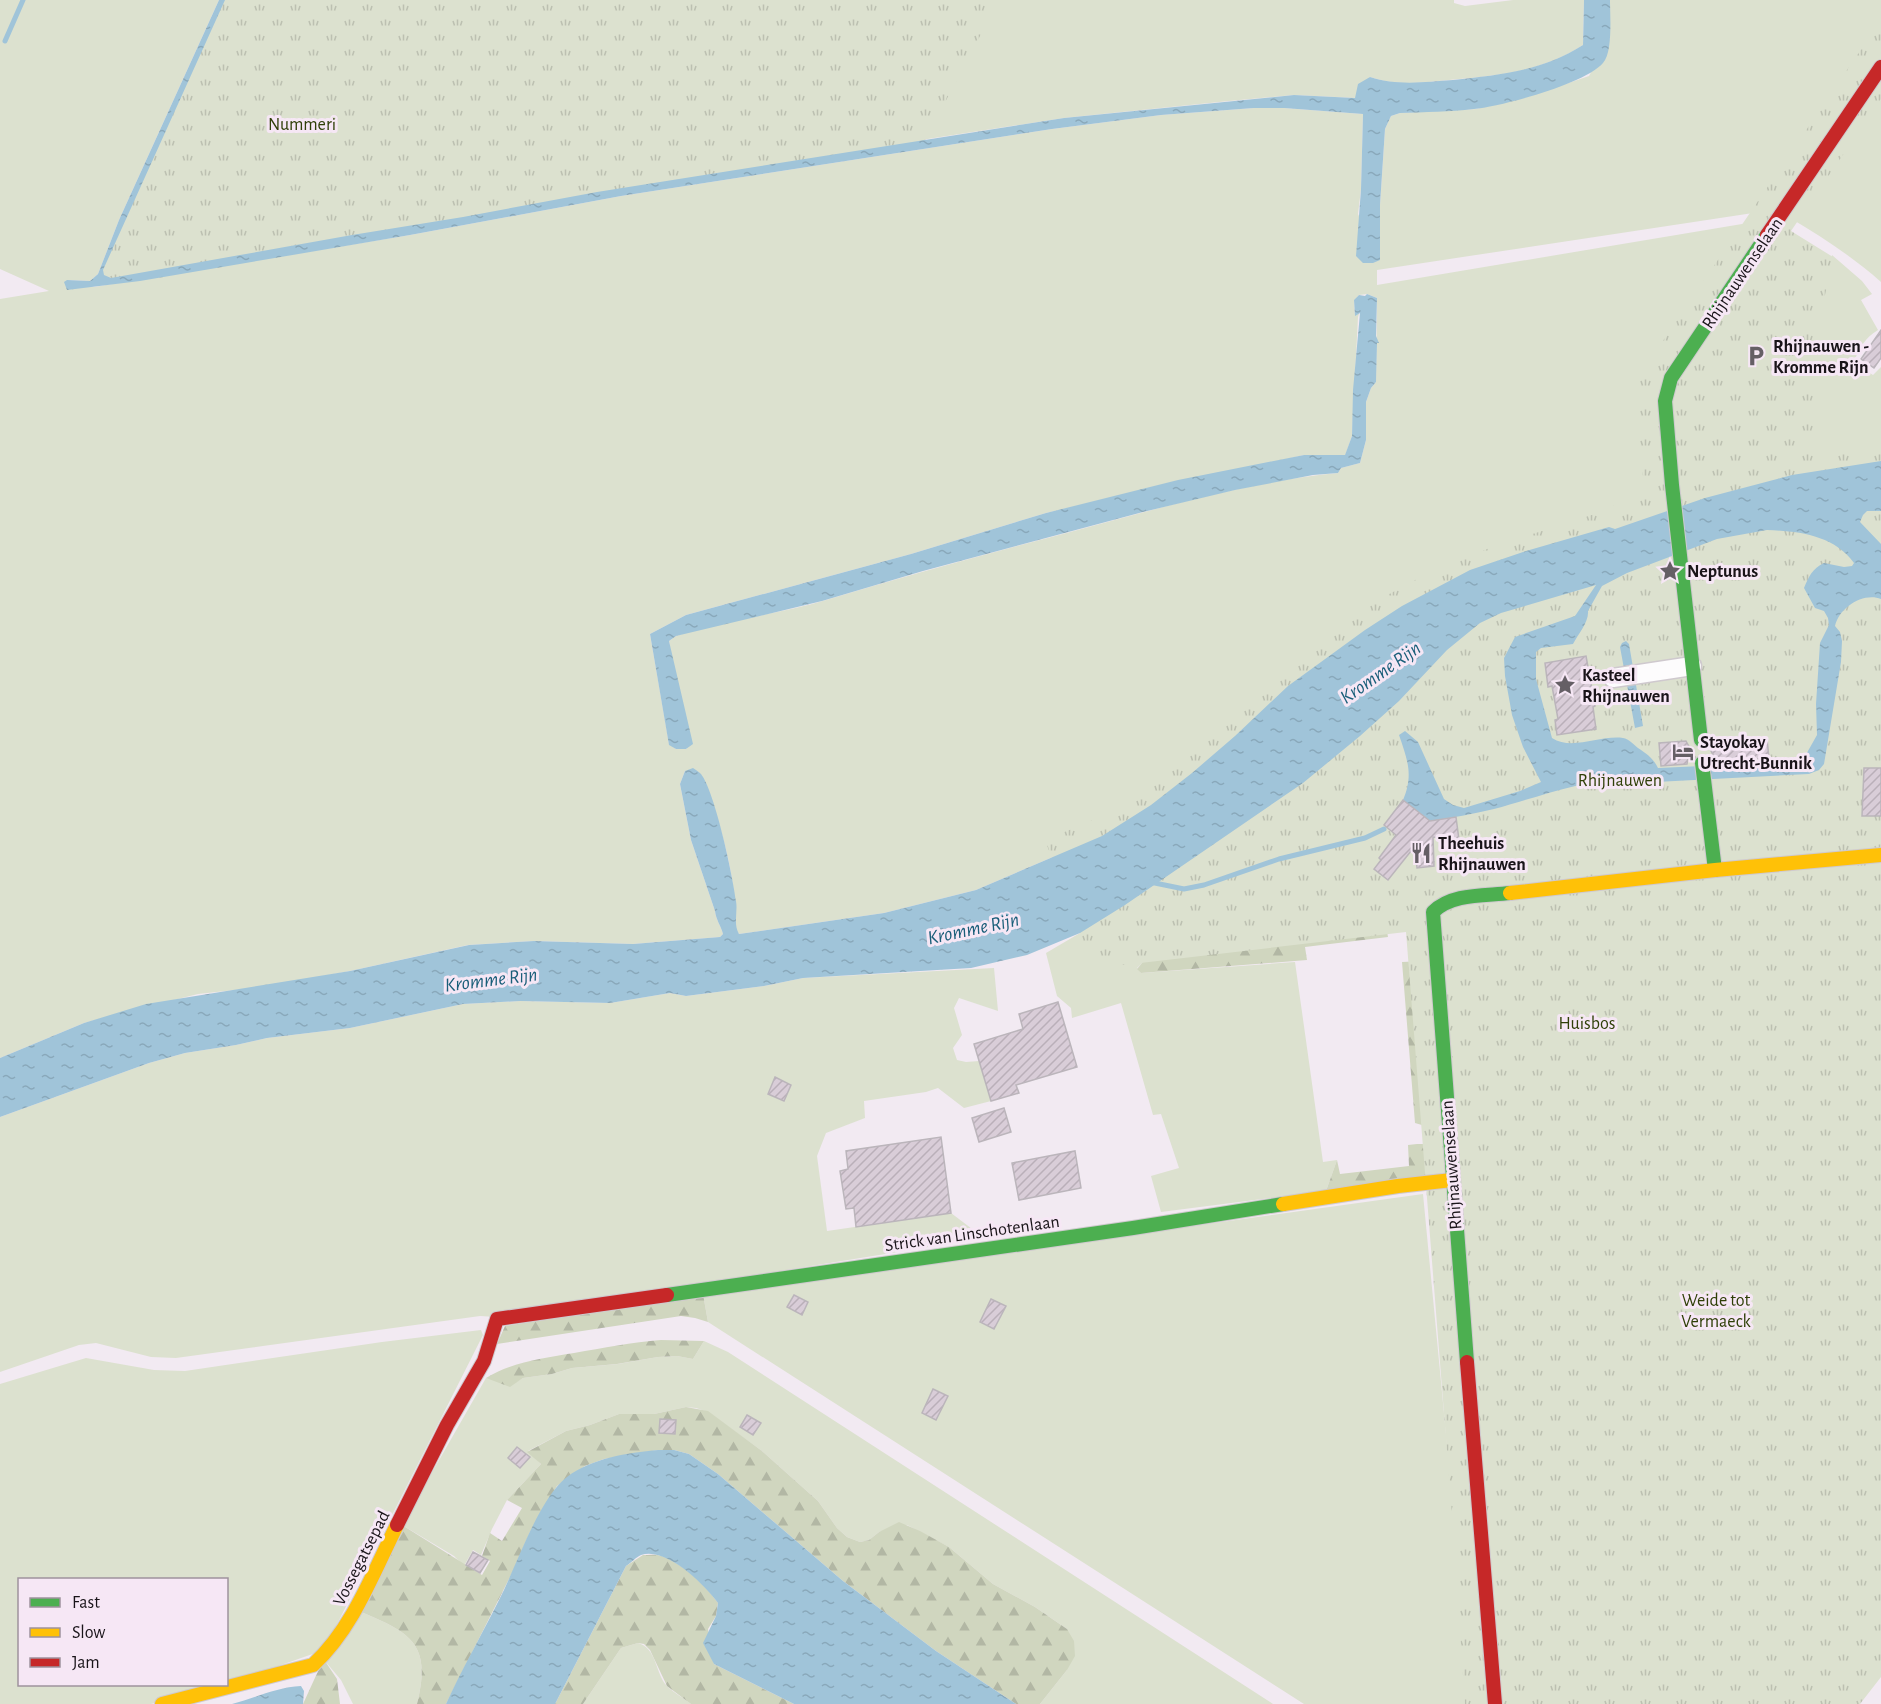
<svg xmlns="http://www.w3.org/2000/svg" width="1881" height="1704" viewBox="0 0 1881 1704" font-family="'Alegreya Sans',sans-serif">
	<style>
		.green { fill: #dce1cf; fill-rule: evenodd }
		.forest { fill: url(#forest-firs) }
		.park { fill: url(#park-tufts) }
		.water { fill: url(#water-ripples); fill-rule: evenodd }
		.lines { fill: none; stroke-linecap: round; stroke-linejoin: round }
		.stream { stroke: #a0c4d9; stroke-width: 5 }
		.building { fill: url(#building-hatch); stroke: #bbb5bb; stroke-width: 1.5 }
		.street-casing { stroke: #cfc9ce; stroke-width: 21 }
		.fast-casing { stroke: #cfc9ce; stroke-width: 16 }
		.slow-casing { stroke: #cfc9ce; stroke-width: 16 }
		.jam-casing { stroke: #cfc9ce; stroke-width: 16 }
		.street { stroke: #fdfcfd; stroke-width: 18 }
		.fast { stroke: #4caf50; stroke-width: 14 }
		.slow { stroke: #ffc107; stroke-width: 14 }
		.jam { stroke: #c62828; stroke-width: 14 }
		.labels { text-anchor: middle; stroke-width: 6; stroke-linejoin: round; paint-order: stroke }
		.park-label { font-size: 18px; fill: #2f3f07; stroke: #f6e7f5 }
		.street-label { font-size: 18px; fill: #191419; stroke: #f6e7f5 }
		.poi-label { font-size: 18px; font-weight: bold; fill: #191419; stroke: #f6e7f5; text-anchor: start }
		.water-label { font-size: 20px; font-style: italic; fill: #195e79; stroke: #f6e7f5 }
	</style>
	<defs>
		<pattern id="forest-firs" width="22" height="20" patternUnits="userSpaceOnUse" patternTransform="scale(1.5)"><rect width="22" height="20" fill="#d0d6bf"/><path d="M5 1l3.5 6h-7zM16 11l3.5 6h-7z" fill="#b2b7a4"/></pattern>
		<pattern id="park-tufts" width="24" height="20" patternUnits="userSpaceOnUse" patternTransform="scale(1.5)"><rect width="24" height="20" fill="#dce1cf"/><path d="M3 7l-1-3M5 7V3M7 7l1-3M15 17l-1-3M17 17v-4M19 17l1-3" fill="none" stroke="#bcc0b1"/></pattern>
		<pattern id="water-ripples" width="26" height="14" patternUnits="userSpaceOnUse" patternTransform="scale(1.5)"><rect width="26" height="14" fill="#a0c4d9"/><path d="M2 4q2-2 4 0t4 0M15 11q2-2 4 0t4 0" fill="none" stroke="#89a8ba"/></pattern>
		<pattern id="building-hatch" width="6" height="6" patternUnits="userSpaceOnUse" patternTransform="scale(1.5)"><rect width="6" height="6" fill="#d9cdd8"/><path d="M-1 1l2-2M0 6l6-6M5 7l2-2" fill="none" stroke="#baafb9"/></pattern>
	</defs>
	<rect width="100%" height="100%" fill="#f2eaf2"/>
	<path class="green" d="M0 0H219L119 220 98 274 90 281 67 280 94 287 410 235 621 196 1052 129 1161 115 1254 108H1284L1363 114 1361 189 1358 214 1380 260V205L1385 129 1391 116 1400 113 1476 109 1530 96 1589 76 1610 38V0H1881V55L1753 213 1377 270V285L1748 223 1670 510 1102 836 976 890 884 913 739 934 736 930C737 880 721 821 701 775L685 771 680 784 691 840 715 911C716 920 721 926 723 934L720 937 633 944 534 941 468 945 350 971 264 987 198 994 110 1016 84 1023 0 1058V299L49 291 0 269ZM1367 294 1377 298 1376 382 1371 388 1366 402V440L1360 463 1341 468 1338 473C1252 481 1167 506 1085 528 998 551 912 574 826 600 777 615 725 619 676 636L669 641 687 749H676L669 744 650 634 686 615 911 554 1046 513 1304 455 1345 456 1352 436 1358 317 1360 311 1355 315 1354 301 1359 295Z
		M993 0H1454V3L1465 6 1513 0H1584L1583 45C1541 72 1497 76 1449 80 1421 83 1397 86 1370 77L1356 98 1294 95 1229 101 1064 118 921 140Z
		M1881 84V282C1853 257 1822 237 1790 218Z
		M1832 255 1862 281 1872 294 1861 300 1878 330C1865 338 1861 346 1855 359L1862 368 1873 375 1881 367V461L1690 489 1811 352Z
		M1080 933 1158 948 1137 968 1141 973 1295 962 1323 1162 1337 1160 1326 1191 1161 1212 1151 1176 1179 1168 1161 1114 1153 1115 1121 1003 1072 1018 1071 1008 1057 996 1046 953Z
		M994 968 998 1011 959 998 954 1008 962 1035 953 1048 957 1060 966 1062 979 1061 991 1101 964 1108 938 1088 926 1092 864 1101 865 1118 826 1133 817 1156 827 1231 951 1213 984 1238 496 1317 480 1316 176 1358 151 1357 96 1343 79 1345 0 1372V1117L149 1063 185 1053 236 1045 267 1038 350 1028 463 1004 520 1001 610 1003 670 993 686 996 764 986 803 978Z
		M1423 1194 1460 1580 1469 1704H1304L708 1322 703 1294Z
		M481 1330 483 1335 324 1650 227 1684 226 1580H20V1684L225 1685 151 1704H0V1384L86 1358 154 1370 185 1371 382 1342Z
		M704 1341 728 1352 1273 1704H1040L1067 1670V1629L1035 1607 993 1584 949 1547 907 1525 879 1532 869 1540 860 1542 847 1537 837 1528 818 1501 762 1451 708 1412 696 1408 686 1407 654 1414H619L590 1425 566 1431 528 1451 541 1464 507 1500 492 1529 481 1555 473 1550 464 1566 454 1556 402 1525 486 1378 513 1384 523 1378 552 1374 572 1368 618 1364 658 1357 677 1356 693 1359Z
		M359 1611C411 1633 432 1643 417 1704H353L341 1680 325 1661Z
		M638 1643C657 1648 655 1673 667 1686 674 1693 684 1698 691 1704H583L621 1648Z"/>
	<path class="forest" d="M1384 915 1388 937 1305 947 1307 960 1141 973 1137 969 1148 956Z
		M1424 961 1432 1128 1415 1123 1402 962Z
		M1417 1144H1437L1436 1174 1326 1191 1337 1160 1340 1174 1409 1166 1408 1145Z
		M703 1294 708 1322 695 1318 681 1316 497 1344 505 1326Z
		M661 1340 704 1341 693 1359 677 1356 658 1357 617 1364 572 1368 552 1374 523 1378 510 1387 486 1378C512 1362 544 1358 574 1353 603 1348 632 1342 661 1340Z
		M686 1407 708 1411 762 1451 818 1501 837 1528 847 1537 860 1542 869 1540 879 1532 899 1522 920 1531 949 1547 993 1584 1035 1607 1067 1629 1074 1641 1075 1656 1067 1670 1040 1704H1016L936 1651 843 1581 718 1474 689 1454 674 1450H658L604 1459 585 1466 557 1486 530 1532 513 1571 446 1704H417C432 1643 411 1633 359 1611L402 1525 482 1575 490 1561 482 1556 490 1533 502 1541 522 1508 507 1500 541 1464 527 1452 566 1431 590 1425 619 1414H654Z
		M643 1555C649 1555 656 1554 662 1556 684 1565 705 1584 718 1603L716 1616 708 1629 714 1664 794 1704H691L667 1686 650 1650 644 1644 638 1643 621 1648 583 1704H555L626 1566Z
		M325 1661 337 1679 340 1704H303L319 1669Z"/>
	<path class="park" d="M223 0H999L923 144 111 280 101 278V269Z
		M1881 20V99L1791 231 1833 257 1813 352 1815 450 1881 445V1677L1860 1704H1465L1451 1502 1406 932 1123 965 1087 951 1045 840 1089 822 1140 789 1180 757 1297 655 1380 599 1434 570 1495 546 1604 511 1644 489 1635 382Z"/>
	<path class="water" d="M219 0H225L103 270 104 275 111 278 352 235 463 217 597 192 1064 118 1294 95 1355 98 1358 84 1370 77C1398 86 1424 82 1453 80 1499 75 1543 71 1583 45L1584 0H1610C1610 15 1613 52 1603 63 1585 84 1502 106 1474 109 1450 112 1425 112 1400 113L1391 116 1385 129 1380 205V260L1373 263H1363L1356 256 1361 189 1363 114 1284 108H1254L1161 115 1052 129 621 196 410 235 140 281 67 290 64 282 67 280 90 281 98 274 119 220Z
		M1367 294 1377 298 1376 336 1379 343H1377L1376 382 1371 388 1366 402V440L1360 463 1341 468 1338 473 1313 475 1235 490 1143 512 923 571 822 601 676 636 669 641 693 744 686 749H676L669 745 650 634 686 615 911 554 1046 513 1178 480 1304 455H1345L1352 436 1353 390 1360 313 1355 316 1354 300 1359 295 1365 296Z
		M1881 461V511H1867L1863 515 1860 522 1881 544V599C1863 592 1839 608 1835 626L1840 632 1842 641 1841 662 1824 764 1819 770 1809 774 1656 782C1604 770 1544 796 1494 809 1473 814 1452 818 1430 821L1403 800C1414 774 1407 759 1399 735L1405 731 1418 742 1444 799 1453 805 1464 808 1520 791 1541 782 1523 747 1512 715 1505 676 1504 658 1515 637 1575 616 1596 585 1501 613 1480 623 1447 650 1399 701 1360 736 1303 783 1125 905 1080 933 1027 955 971 968 803 978 764 986 686 996 670 993 610 1003 520 1001 463 1004 350 1028 267 1038 236 1045 185 1053 149 1063 0 1117V1058L84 1023 146 1004 350 971 469 945 534 941 633 944 720 937 723 934C721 926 716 920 715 911L691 840 680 784 685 771 693 768C696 770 699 772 701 774 715 792 733 876 736 901 738 912 733 924 739 934L884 913 976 890 1102 836 1151 805 1192 773 1235 736 1288 686 1365 630 1402 606 1470 570 1526 551 1609 527 1615 529 1705 498 1792 475ZM1767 530C1798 531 1834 535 1854 563L1852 566 1844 567 1824 563C1812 569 1809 576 1804 588L1815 608 1824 611 1828 618 1829 625 1820 643 1816 704 1817 735 1804 758 1789 762 1658 768C1653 758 1648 755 1638 748 1634 745 1629 739 1623 738 1600 735 1572 751 1552 738L1536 679V652L1541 648 1573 644C1578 634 1589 622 1588 611L1602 586 1627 573 1717 539Z
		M1626 641 1629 644 1643 726 1635 728 1620 647 1622 643Z
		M658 1450H674L689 1454 718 1474 843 1581 936 1651 1016 1704H794L714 1664 703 1643 716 1616 718 1603C705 1585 666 1546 641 1555 636 1557 631 1563 626 1566L555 1704H446C462 1669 481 1636 498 1602 516 1568 538 1499 567 1477 592 1458 627 1453 658 1450Z
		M301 1686 304 1691 303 1704H232C255 1698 277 1687 301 1686Z"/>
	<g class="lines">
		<path class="stream" d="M5 41 23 0
			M1150 882 1184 889 1204 885 1279 859 1365 838 1384 829"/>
	</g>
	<path class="building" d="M1881 330V358L1874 368 1861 359Z
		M1586 656 1595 706 1593 707 1596 729 1557 735 1555 720 1558 719 1552 686 1548 687 1545 663Z
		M1745 737V740L1767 739 1769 758 1717 762 1711 751 1715 745 1716 739Z
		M1686 741 1692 752 1688 758 1687 764 1661 766 1659 743Z
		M1864 768H1881V816H1862Z
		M1403 800 1430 821 1456 817 1459 840 1433 837 1434 866 1417 868 1415 846 1388 880 1374 869 1381 860 1379 858 1396 835 1384 825Z
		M1058 1002 1077 1067 1016 1085 1019 1093 991 1101 974 1044 1023 1029 1019 1014Z
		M775 1077 791 1085 784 1101 768 1094Z
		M1004 1108 1011 1132 979 1142 972 1118Z
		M941 1137 951 1213 856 1227 854 1208 846 1209 840 1171 848 1169 846 1151Z
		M1075 1151 1081 1188 1019 1200 1012 1163Z
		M794 1295 808 1302 802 1315 787 1307Z
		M991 1299 1006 1306 994 1329 980 1322Z
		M933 1389 948 1396 936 1420 922 1413Z
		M747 1415 761 1423 753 1435 740 1427Z
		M660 1419 676 1420 675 1434 659 1433Z
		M517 1447 530 1457 520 1468 508 1458Z
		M473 1552 488 1560 480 1573 466 1565Z"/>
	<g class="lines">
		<defs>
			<path id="street" d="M1613 678 1692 666"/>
			<path id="fast" d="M1701 740 1672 485 1665 401 1671 378 1767 235
				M1702 763 1715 870
				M667 1295 1133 1228 1283 1204
				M1467 1362 1433 912C1452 893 1485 896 1510 893"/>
			<path id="slow" d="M1510 893 1715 870 1881 855
				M1283 1204 1398 1186 1452 1180
				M162 1704 313 1665C353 1628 373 1573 397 1525"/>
			<path id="jam" d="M1767 235 1881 67
				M1467 1362 1495 1704
				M397 1525 447 1425 484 1361 497 1319 667 1295"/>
		</defs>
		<use href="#street" class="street-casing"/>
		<use href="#fast" class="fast-casing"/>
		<use href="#slow" class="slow-casing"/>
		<use href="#jam" class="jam-casing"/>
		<use href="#street" class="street"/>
		<use href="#fast" class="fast"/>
		<use href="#slow" class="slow"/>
		<use href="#jam" class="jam"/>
	</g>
	<defs>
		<symbol id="parking-bare" viewBox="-9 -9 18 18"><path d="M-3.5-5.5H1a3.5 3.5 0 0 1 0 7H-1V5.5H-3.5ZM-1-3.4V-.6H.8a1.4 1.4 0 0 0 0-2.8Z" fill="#655f65" stroke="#f6e7f5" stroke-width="2.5" paint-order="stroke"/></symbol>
		<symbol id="sight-bare" viewBox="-9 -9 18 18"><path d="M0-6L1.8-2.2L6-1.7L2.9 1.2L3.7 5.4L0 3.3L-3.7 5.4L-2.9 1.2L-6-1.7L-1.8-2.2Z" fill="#655f65" stroke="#f6e7f5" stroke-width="2.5" paint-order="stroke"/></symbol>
		<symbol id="hotel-bare" viewBox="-9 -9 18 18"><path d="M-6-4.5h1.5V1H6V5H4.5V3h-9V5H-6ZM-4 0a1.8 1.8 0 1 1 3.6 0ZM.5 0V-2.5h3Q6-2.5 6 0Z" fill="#655f65" stroke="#f6e7f5" stroke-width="2.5" paint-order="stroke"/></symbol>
		<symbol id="restaurant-bare" viewBox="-9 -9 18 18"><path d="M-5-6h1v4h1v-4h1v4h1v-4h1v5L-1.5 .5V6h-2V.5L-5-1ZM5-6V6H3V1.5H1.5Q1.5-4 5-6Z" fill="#655f65" stroke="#f6e7f5" stroke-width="2.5" paint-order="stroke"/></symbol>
	</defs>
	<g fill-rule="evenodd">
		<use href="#parking-bare" x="1741" y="341" width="30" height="30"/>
		<use href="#sight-bare" x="1655" y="556" width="30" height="30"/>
		<use href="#sight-bare" x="1550" y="670" width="30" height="30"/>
		<use href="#hotel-bare" x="1668" y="737" width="30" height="30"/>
		<use href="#restaurant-bare" x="1406" y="838" width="30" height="30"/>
	</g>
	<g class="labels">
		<g class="park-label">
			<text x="302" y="130">Nummeri</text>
			<text x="1620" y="786">Rhijnauwen</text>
			<text x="1587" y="1029">Huisbos</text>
			<text x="1716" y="1306">Weide tot<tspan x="1716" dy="21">Vermaeck</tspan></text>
		</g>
		<g class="street-label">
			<text transform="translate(1742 273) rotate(-56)" y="6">Rhijnauwenselaan</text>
			<text transform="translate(1451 1165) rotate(-94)" y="6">Rhijnauwenselaan</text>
			<text transform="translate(972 1233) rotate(-8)" y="6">Strick van Linschotenlaan</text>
			<text transform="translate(361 1558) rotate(-63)" y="6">Vossegatsepad</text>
		</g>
		<g class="poi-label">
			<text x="1773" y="352">Rhijnauwen -<tspan x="1773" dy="21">Kromme Rijn</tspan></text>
			<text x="1687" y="577">Neptunus</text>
			<text x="1582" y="681">Kasteel<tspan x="1582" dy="21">Rhijnauwen</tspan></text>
			<text x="1700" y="748">Stayokay<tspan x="1700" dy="21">Utrecht-Bunnik</tspan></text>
			<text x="1438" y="849">Theehuis<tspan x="1438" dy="21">Rhijnauwen</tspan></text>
		</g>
		<g class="water-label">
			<text transform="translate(1380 672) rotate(-35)" y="7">Kromme Rijn</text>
			<text transform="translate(973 928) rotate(-12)" y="7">Kromme Rijn</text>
			<text transform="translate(491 979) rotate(-7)" y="7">Kromme Rijn</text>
		</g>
	</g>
	<rect x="18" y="1578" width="210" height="108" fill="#f6e7f5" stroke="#9e939d" stroke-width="1.5"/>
	<rect x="30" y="1598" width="30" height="9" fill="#4caf50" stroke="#9e939d" stroke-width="1.5"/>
	<text x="72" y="1608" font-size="18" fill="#191419">Fast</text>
	<rect x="30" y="1628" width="30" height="9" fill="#ffc107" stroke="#9e939d" stroke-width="1.5"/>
	<text x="72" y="1638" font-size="18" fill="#191419">Slow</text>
	<rect x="30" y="1658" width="30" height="9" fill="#c62828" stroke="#9e939d" stroke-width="1.5"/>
	<text x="72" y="1668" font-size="18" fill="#191419">Jam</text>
</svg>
